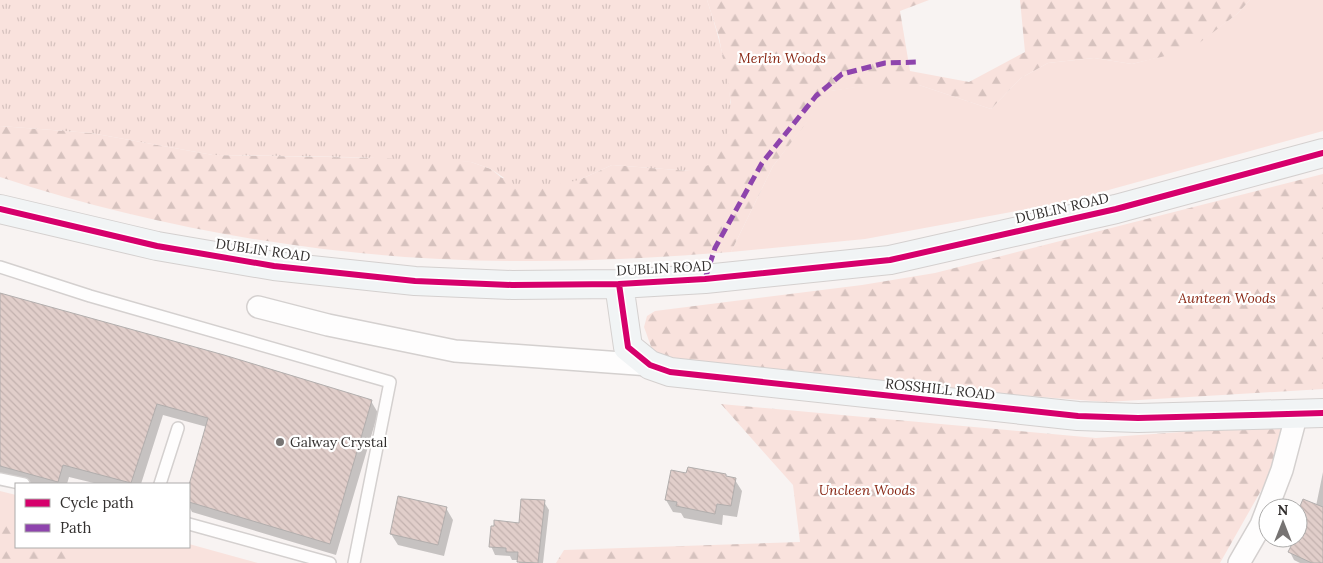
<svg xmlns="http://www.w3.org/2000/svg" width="1323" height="563" viewBox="0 0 1323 563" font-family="Lora,serif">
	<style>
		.grass { fill: #f9e2dd }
		.forest { fill: url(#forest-firs) }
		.park { fill: url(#park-tufts) }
		.shadow { fill: #0003 }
		.building { fill: url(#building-back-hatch); stroke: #b2aead }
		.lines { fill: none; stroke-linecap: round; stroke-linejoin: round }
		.lane-casing { stroke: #d4d0cf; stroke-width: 14 }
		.street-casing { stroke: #d4d0cf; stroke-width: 24 }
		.secondary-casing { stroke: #d4d0cf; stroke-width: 30 }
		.lane { stroke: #fefdfd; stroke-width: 11 }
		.street { stroke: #fefdfd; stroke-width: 21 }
		.secondary { stroke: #f1f4f5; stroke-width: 28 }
		.quiet { stroke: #8e44ad; stroke-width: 5; stroke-dasharray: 10 5; stroke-linecap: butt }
		.cycleway-casing { stroke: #fff; stroke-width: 9 }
		.cycleway { stroke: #d6006c; stroke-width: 6 }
		.poi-dot { fill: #777473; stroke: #fff; stroke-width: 2 }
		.labels { text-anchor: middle; stroke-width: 4.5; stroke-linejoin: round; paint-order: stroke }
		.park-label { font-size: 14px; font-style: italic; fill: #892714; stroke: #fff }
		.street-label { font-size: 14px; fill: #322f2e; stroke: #fff }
		.poi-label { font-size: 14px; fill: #322f2e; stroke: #fff; text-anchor: start }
	</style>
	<defs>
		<pattern id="forest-firs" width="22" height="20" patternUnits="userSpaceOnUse" patternTransform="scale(1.25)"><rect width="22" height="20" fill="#f9e2dd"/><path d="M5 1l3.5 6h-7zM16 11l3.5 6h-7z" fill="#d6c2be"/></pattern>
		<pattern id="park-tufts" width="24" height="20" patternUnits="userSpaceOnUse" patternTransform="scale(1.25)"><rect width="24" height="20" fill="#f9e2dd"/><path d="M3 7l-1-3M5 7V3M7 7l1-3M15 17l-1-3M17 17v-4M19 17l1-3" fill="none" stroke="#d6c2be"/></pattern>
		<pattern id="building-back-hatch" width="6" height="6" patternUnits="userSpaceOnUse" patternTransform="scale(1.25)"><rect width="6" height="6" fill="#e1ceca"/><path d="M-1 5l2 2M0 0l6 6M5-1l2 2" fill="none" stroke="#c2b1ae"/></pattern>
	</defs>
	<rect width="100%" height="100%" fill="#f8f3f2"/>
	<path class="grass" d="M1250 0H1323V131L1065 202 865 239 731 252 773 166 830 91 874 84 919 85 991 109 1021 78 1048 63 1094 58 1132 64 1190 49 1237 14Z
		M0 491 16 495V547H189V544L258 563H0Z"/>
	<path class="forest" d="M707 0H929L900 11 910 71 969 82 1025 52 1020 0H1250L1237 14 1190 50 1132 64 1094 58 1048 63 1021 78 991 109 919 85H871L831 91 773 166 731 252C666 257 601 261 535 261 357 263 169 233 0 177V126L91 133 213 155 443 159 471 162 491 169 502 178 579 180 612 165 690 171 731 103 719 37Z
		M1323 174V389L1106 402 729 373 653 352 644 327 647 316 655 311 862 285 935 273Z
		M721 404 1096 438 1283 425 1267 480 1220 563H556L564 550 800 542 793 485Z
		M0 516 16 517V547H71L77 563H0Z"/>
	<path class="park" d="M0 0H707C717 30 737 98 729 128 726 140 719 152 715 163L690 171 612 165 579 180 532 190 516 186 491 169 471 162 351 157 213 155 91 133 0 126Z"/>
	<path class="shadow" d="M0 294 371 401 378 413 336 555 192 512 189 506V489L207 427 163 415 141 484H98L69 477 67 484H33L0 475Z
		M1323 472V563H1300L1294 560 1290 552 1298 538V514L1316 506Z
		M727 478 735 480 742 491 737 517 723 515 722 525 684 518 681 513 673 512 666 500Z
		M544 502 549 510 543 563H519V560H512L510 556 495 555 491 546 520 524Z
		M446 508 453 520 444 556 398 545 391 534Z"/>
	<path class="building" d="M0 293 224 355 372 400 330 544 189 502V485L208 418 157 404 131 483 63 465 58 482 0 466Z
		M688 467 726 474V476L736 478 731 506 717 504 715 514 676 506 677 502 665 500 671 470 686 473Z
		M398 496 447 507 438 545 390 534Z
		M521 499 545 500 538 563 517 562 518 552H506V548L489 547 491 526H494V520L519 523Z
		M1303 499 1323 507V563H1312L1288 552 1295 538H1298V511Z"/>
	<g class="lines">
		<defs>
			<path id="lane" d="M0 267 90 296 390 382 354 563
				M0 479 24 484
				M160 484 178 428
				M189 524 330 563"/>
			<path id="street" d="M258 307 328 325 455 351 650 365
				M1239 563 1261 525 1282 470 1297 413"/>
			<path id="secondary" d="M0 209 157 246 274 266 415 281 512 285 619 284 705 279 890 260 1116 209 1323 153
				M619 284 628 347 650 365 670 372 1078 416 1138 418 1323 413"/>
		</defs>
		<use href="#lane" class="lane-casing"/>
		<use href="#street" class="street-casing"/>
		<use href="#secondary" class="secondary-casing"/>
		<use href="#lane" class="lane"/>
		<use href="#street" class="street"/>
		<use href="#secondary" class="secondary"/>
		<path class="quiet" d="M705 279 715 248 762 163 816 96 842 74 885 63 919 62"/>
		<defs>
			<path id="cycleway" d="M0 209 157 246 274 266 415 281 512 285 619 284 705 279 890 260 1116 209 1323 153
				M619 284 628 347 650 365 670 372 1078 416 1138 418 1323 413"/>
		</defs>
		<use href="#cycleway" class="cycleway-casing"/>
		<use href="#cycleway" class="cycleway"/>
	</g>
	<circle class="poi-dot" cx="280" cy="442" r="5"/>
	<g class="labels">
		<g class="park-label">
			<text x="782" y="63">Merlin Woods</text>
			<text x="1227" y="303">Aunteen Woods</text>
			<text x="867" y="495">Uncleen Woods</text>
		</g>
		<g class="street-label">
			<text transform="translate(1062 208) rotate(-13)" y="5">DUBLIN ROAD</text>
			<text transform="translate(263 250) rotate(8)" y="5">DUBLIN ROAD</text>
			<text transform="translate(664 268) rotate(-3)" y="5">DUBLIN ROAD</text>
			<text transform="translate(940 389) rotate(6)" y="5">ROSSHILL ROAD</text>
		</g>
		<g class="poi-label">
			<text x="290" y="447">Galway Crystal</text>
		</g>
	</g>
	<rect x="15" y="483" width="175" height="65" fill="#ffffff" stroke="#adacab"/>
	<rect x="25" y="499" width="25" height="8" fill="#d6006c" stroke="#adacab"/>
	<text x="60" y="508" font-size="15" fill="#322f2e">Cycle path</text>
	<rect x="25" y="524" width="25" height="8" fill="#8e44ad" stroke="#adacab"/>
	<text x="60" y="533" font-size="15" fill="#322f2e">Path</text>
	<g transform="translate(1283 523)"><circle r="24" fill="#ffffff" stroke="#adacab"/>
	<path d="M0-4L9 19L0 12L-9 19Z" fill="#777473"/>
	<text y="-8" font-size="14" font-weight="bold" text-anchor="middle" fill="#322f2e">N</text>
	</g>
</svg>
